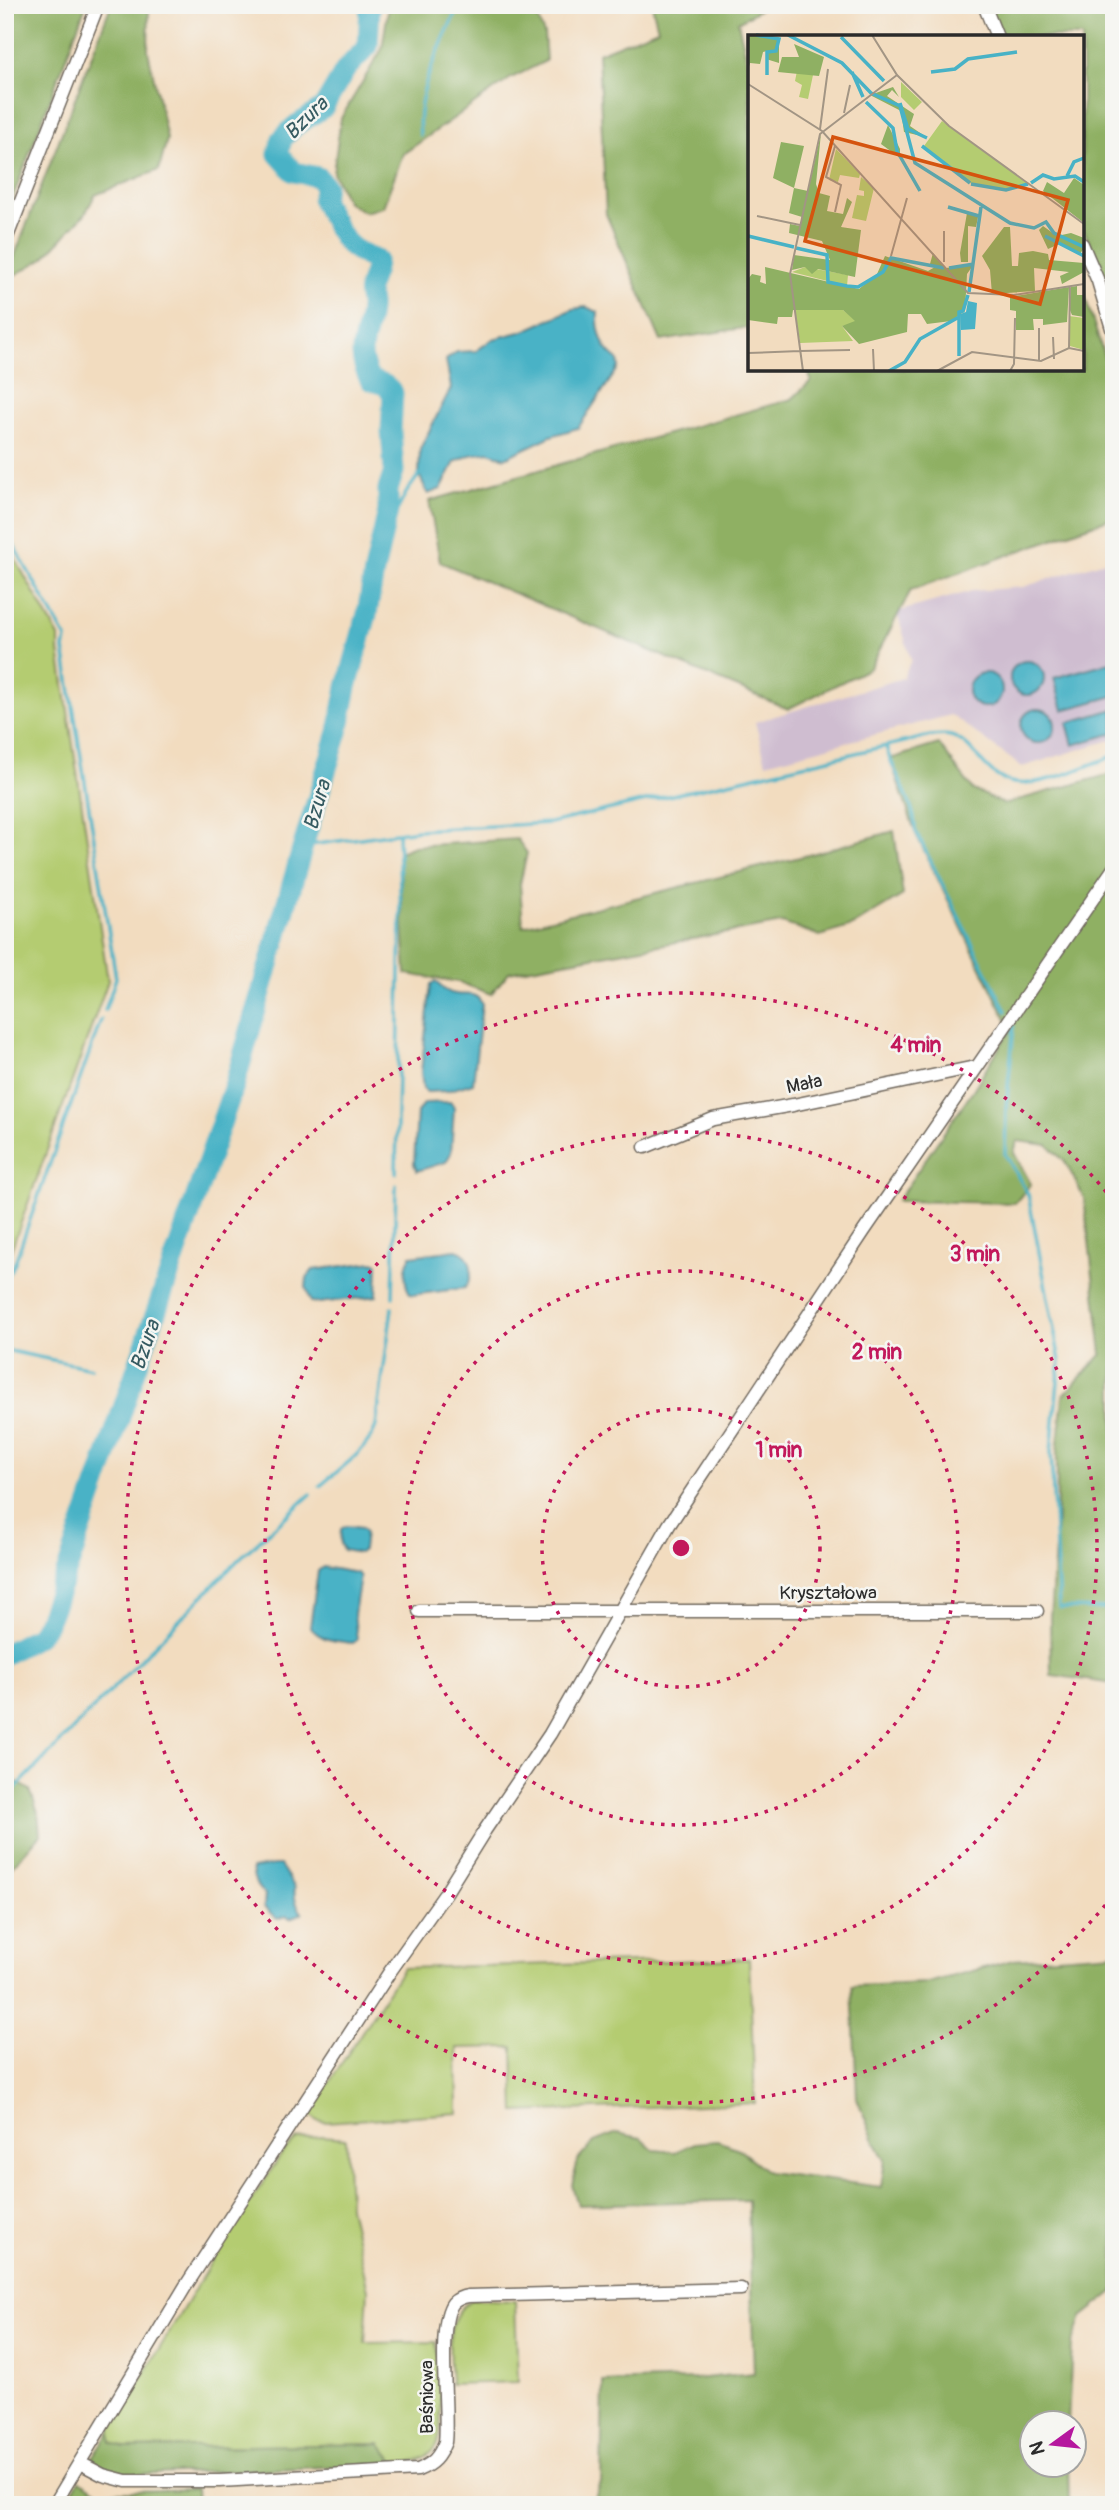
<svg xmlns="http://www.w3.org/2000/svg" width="1119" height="2510" viewBox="0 0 1119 2510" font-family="Pangolin,sans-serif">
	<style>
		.industrial { fill: #cfbdd0 }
		.green { fill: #b4cc71; stroke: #707c4e; stroke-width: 2 }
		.forest { fill: #8fb063; stroke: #5d6e47; stroke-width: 2 }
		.water { fill: #48b2c6; stroke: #3a6e78; stroke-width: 2 }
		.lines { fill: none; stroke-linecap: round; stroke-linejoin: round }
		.stream { stroke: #48b2c6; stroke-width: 3.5 }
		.river { stroke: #48b2c6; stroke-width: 21 }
		.minor-casing { stroke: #71695f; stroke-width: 15 }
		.minor { stroke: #fff; stroke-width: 12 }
		.ring { fill: none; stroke: #c2185b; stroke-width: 3.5; stroke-dasharray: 3.5 7 }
		.labels { text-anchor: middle; stroke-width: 5; stroke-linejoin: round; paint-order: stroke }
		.street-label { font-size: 19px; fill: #2b2b2b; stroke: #f6f6f2 }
		.water-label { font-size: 21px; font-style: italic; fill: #355a61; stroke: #f6f6f2 }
		.inset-river { fill: none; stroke: #48b2c6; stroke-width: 3.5 }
		.inset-road { fill: none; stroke: #a29584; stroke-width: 2 }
		.view { fill: #d5540f; fill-opacity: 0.15; stroke: #d5540f; stroke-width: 3.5 }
		.inset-edge { fill: none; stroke: #2b2b2b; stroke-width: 3.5 }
		.centre { fill: #c2185b; stroke: #f6f6f2; stroke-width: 3.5 }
		.ring-label { font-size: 21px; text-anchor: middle; font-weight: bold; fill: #c2185b; stroke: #f6f6f2; stroke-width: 5; stroke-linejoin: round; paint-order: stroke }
	</style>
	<rect width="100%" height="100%" fill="#f6f6f2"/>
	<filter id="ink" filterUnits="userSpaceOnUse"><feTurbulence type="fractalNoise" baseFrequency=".0143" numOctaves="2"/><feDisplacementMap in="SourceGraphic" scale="14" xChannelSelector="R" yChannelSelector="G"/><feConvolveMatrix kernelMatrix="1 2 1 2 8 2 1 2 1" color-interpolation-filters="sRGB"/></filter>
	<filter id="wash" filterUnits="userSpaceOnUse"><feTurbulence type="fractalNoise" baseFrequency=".00686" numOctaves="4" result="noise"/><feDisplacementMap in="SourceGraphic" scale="28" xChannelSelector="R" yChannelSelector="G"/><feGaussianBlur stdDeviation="1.57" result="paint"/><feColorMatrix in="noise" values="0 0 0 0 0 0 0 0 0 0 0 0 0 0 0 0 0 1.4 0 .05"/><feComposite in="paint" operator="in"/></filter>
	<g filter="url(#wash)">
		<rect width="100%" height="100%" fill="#f2dcbf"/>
		<path class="industrial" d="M1114 558V739L1022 767 951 715 766 763 755 722 903 678 911 660 897 612 972 591 1023 587Z"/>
		<path class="green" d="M5 541 59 637V651L108 981 5 1267Z
			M749 1959 755 2103 515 2112 513 2047 457 2048 458 2113 325 2122 317 2121 309 2114 403 1968Z
			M321 2136 346 2138 349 2207 368 2290 365 2343 436 2342C437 2364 446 2431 436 2447 428 2460 410 2462 396 2464L380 2444 124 2448 111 2442V2430L214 2257 283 2152 297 2139Z
			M474 2299 515 2301 518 2382 451 2384C450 2354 442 2314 474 2299Z"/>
		<path class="forest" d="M5 5H86L5 218Z
			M111 5H149L148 51 167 139 159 170 95 195 85 214 44 258 5 281Z
			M383 5H470L471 9 515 5 534 9 544 34 546 61 511 78 403 154 383 207 365 212 347 202 333 173 341 118 382 49 388 10Z
			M652 5H767L738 22 750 73V327L661 341 606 214 598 53 658 29Z
			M987 5H1114V299L1082 226V37H1001Z
			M1082 287 1114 387V517L911 590 870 668 788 709 440 562 429 501 792 399 811 381 808 369H1082Z
			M939 744 973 790 1004 804 1114 773V1684L1051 1675 1050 1617 1057 1521V1453L1063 1396 1102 1354 1084 1198 1066 1163 1048 1145 1017 1141 1014 1153 1031 1184 1015 1203 897 1201 973 1090 1011 1029 916 834 890 759Z
			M894 831 903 895 852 926 820 936 782 923 509 972 491 994 458 982 406 974 399 852 414 846 517 839 527 853 520 884 523 926 808 855Z
			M5 1775 30 1790 38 1813 40 1835 5 1874Z
			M1114 1953V2292L1082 2317 1072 2344 1068 2422H1032V2464L1068 2465 1069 2505H563L594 2500 601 2483 603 2382 694 2379 754 2373 748 2200 578 2205 572 2185 578 2160 594 2142 617 2133 641 2138 654 2150 675 2152 695 2143 717 2141 737 2148 768 2172 881 2187 885 2160 873 2138 857 2098 852 1986 928 1983 1013 1960Z
			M111 2430V2442L124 2448 380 2444 396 2464 133 2475 103 2468 91 2460Z
			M79 2480 100 2492 196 2489 197 2505H64Z"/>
		<path class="water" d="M586 307 598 312C597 332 602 349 618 360L619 367 578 428 551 436 505 458 489 452 470 455 455 462 441 489 428 494 419 475 420 449 451 388 446 360 457 352 476 351 493 339 524 331 573 309Z
			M1114 661V696L1063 710 1054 678Z
			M1010 678a17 17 0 1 1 34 0a17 17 0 1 1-34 0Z
			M968 690a17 17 0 1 1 34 0a17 17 0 1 1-34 0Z
			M1114 709V733L1073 745 1067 723Z
			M1021 726a17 17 0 1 1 34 0a17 17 0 1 1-34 0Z
			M436 982C442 988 447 993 456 994 467 996 476 991 482 1004L473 1083 447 1091 427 1092 423 1089 421 1072 431 984Z
			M451 1102 454 1108 451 1153 446 1162 417 1171 414 1164 417 1112 425 1103Z
			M456 1250C473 1254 475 1275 465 1288L412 1295C403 1288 404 1265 411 1256Z
			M373 1262 378 1264 377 1296 319 1303 311 1302 306 1288 307 1278 313 1270Z
			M346 1526 362 1528 365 1532 363 1550 359 1553 343 1550 340 1544 341 1529Z
			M323 1567 357 1573 360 1577 354 1614 357 1640 353 1643C336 1641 321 1641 310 1627L318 1571Z
			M274 1865H280L295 1888C293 1896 297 1907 302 1913L290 1918 287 1916 277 1919 264 1907 265 1894C257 1890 253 1878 252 1869Z"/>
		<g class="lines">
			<path class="stream" d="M420 135C415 89 441 47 459 5
				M388 511 398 509 406 493 419 475
				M5 530 66 638 64 649 116 978 105 1010
				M886 747C893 773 916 804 915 830L1006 1011
				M303 846 418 830 550 823 930 736C936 736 945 734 951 736 974 743 984 775 1010 782 1037 790 1087 765 1114 756
				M1014 1026 1006 1108 1005 1154 1028 1194 1060 1361 1051 1452 1059 1608 1114 1609
				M396 1173 401 917 398 833
				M5 1281 14 1265 101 1020
				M393 1297 396 1185
				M5 1350 91 1368
				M320 1486C340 1468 367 1452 376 1426L392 1308
				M5 1511 10 1512
				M5 1799 240 1558 311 1494"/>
			<path class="river" d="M5 1654 38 1636 47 1623 69 1565 235 1083 303 846 338 732 347 687 367 614 374 572 388 511V490L394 471 391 431 393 393 385 385 370 380C353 347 368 340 370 309 371 302 367 294 369 287 372 277 376 271 376 260 342 249 338 229 322 200L325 186 318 177 294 172 278 154 282 139 295 126 323 108 346 69 368 46 370 5"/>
		</g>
	</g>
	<g filter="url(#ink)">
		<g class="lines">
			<defs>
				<path id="minor" d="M984 5 997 37
					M5 242 98 5
					M1082 244 1098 281 1114 335
					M645 1147 713 1119 793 1105 975 1067
					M419 1611H1037
					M80 2463 103 2475 126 2481H220L418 2470C433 2464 439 2457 445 2442 449 2412 436 2325 453 2303 457 2299 462 2297 468 2296L741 2289
					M54 2505 185 2287 389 1973 445 1894 485 1830 550 1734 669 1525 864 1231 1114 868"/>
			</defs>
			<use href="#minor" class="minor-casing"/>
			<use href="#minor" class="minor"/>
		</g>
	</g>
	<g class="ring">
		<circle cx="681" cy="1548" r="139"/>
		<circle cx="681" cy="1548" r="277"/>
		<circle cx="681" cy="1548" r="416"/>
		<path d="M1112 1897A555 555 0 1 1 1112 1199"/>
	</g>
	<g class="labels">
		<g class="street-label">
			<text transform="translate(804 1083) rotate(-12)" y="7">Mała</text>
			<text x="828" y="1599">Kryształowa</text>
			<text transform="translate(426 2397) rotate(-90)" y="7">Baśniowa</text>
		</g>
		<g class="water-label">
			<text transform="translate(306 118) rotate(-44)" y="7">Bzura</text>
			<text transform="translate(317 805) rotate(-74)" y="7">Bzura</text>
			<text transform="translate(145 1345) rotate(-71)" y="7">Bzura</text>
		</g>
	</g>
	<g transform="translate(748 35)">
		<rect width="336" height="336" fill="#f2dcbf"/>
		<path d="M49 36 65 40 60 64 51 62 54 50 47 46ZM153 47 174 67 166 75 153 62ZM194 86 280 148 259 154 225 150 202 134 176 111ZM88 114 112 139 111 143 92 140 90 147 81 145ZM113 142 126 153 118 186 104 183 109 160 116 161V156L111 155ZM57 232 100 240 99 251 44 237ZM47 275H95L107 285V289L94 291 105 306 52 308ZM321 281 336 283V315L322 311Z" fill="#b4cc71"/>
		<path d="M0 0 31 3V28L18 24 19 16 15 17 12 29 2 28 0 35ZM46 9 76 22 71 41 30 37 34 22H51ZM145 52 151 62 144 55 139 61 166 79 162 91 178 102 156 97 153 76 122 60ZM140 90 152 114V123L133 109ZM73 98 68 149 71 158 82 161 79 176 95 179 99 163 104 167 93 192 113 195 107 242 70 234 64 239 57 232 44 235 46 220 82 225 74 206 41 198 42 189 52 191 54 182 41 178 46 153 25 143 33 107 56 111 46 153 60 156ZM326 143 336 150V188L295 156 299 147 316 158ZM219 178 230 182 228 192 220 191V227H213L212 218ZM295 191 309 201 323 198 336 203V213L332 219 311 209 300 214 291 195ZM256 192H262L264 231H270L271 218 285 216 300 219 301 225 336 228V237L314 249 312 241 321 237 286 233 287 256 244 259 242 235 234 221ZM185 218 198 233 226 229 219 239 217 276 203 286 179 289 173 279H160L159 297 111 309 94 291 107 286 95 275H45L44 282H30L29 289 0 285V244L4 239 13 241 12 247 18 249 17 232 111 254 129 239 137 221 180 236 187 232 182 229ZM329 251V260H336V282L324 280 321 273 323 252ZM321 252 319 287 295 290V284H285L286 295H268V276L262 275V262Z" fill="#8fb063"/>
		<path d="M220 266 229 268 227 294 213 295 212 279 218 277Z" fill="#48b2c6"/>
		<path class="inset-river" d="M8 0 31 4 28 16 19 17V40M40 0 94 28 123 58 152 71 167 128 262 188 286 193 298 187 306 198 336 212M93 2 136 46M104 37 115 62M183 37 207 34 220 24 269 17M118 67 145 93 149 116 172 156M152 68 160 94 179 103M174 111 222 148M319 141 326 127 336 123M283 148 295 140 306 144 327 141 336 147M223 149 258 155 280 149M200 172 231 181M0 201 46 212M297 201 336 221M48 213 79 220 80 247 99 251 110 252 135 237 143 223 196 233M201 233 226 229M221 257 233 172M211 321V277L215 276 220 260M141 336 157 327 172 304 211 282"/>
		<path class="inset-road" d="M124 0 149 40 201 91 336 189M0 49 74 96 220 258 266 260 336 249M96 78 102 50M72 94 80 34M87 111 78 142 93 150 87 177M9 181 52 190M143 221 159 163M196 227V196M291 293V326M305 302 306 324M321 313 322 251M125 314 126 336M52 316 102 315M0 318 52 316M55 336 42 239 72 99 149 40M189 336 224 317 293 326 321 313 336 316M262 336 266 329 267 283"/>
		<path class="view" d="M85 102 320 165 292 269 57 206Z"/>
		<rect width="336" height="336" class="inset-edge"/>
	</g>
	<circle cx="681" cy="1548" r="10" class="centre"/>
	<g class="ring-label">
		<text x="916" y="1052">4 min</text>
		<text x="975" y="1261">3 min</text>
		<text x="877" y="1359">2 min</text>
		<text x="779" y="1457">1 min</text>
	</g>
	<rect width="1119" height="2510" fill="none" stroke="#f6f6f2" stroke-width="28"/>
	<g transform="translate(1053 2444) rotate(255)"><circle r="33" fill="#f6f6f2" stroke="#a5a5a2" stroke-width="2"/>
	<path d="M0-5L12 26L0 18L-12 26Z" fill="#b5179e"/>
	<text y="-10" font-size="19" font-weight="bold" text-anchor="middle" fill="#2b2b2b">N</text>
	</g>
</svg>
